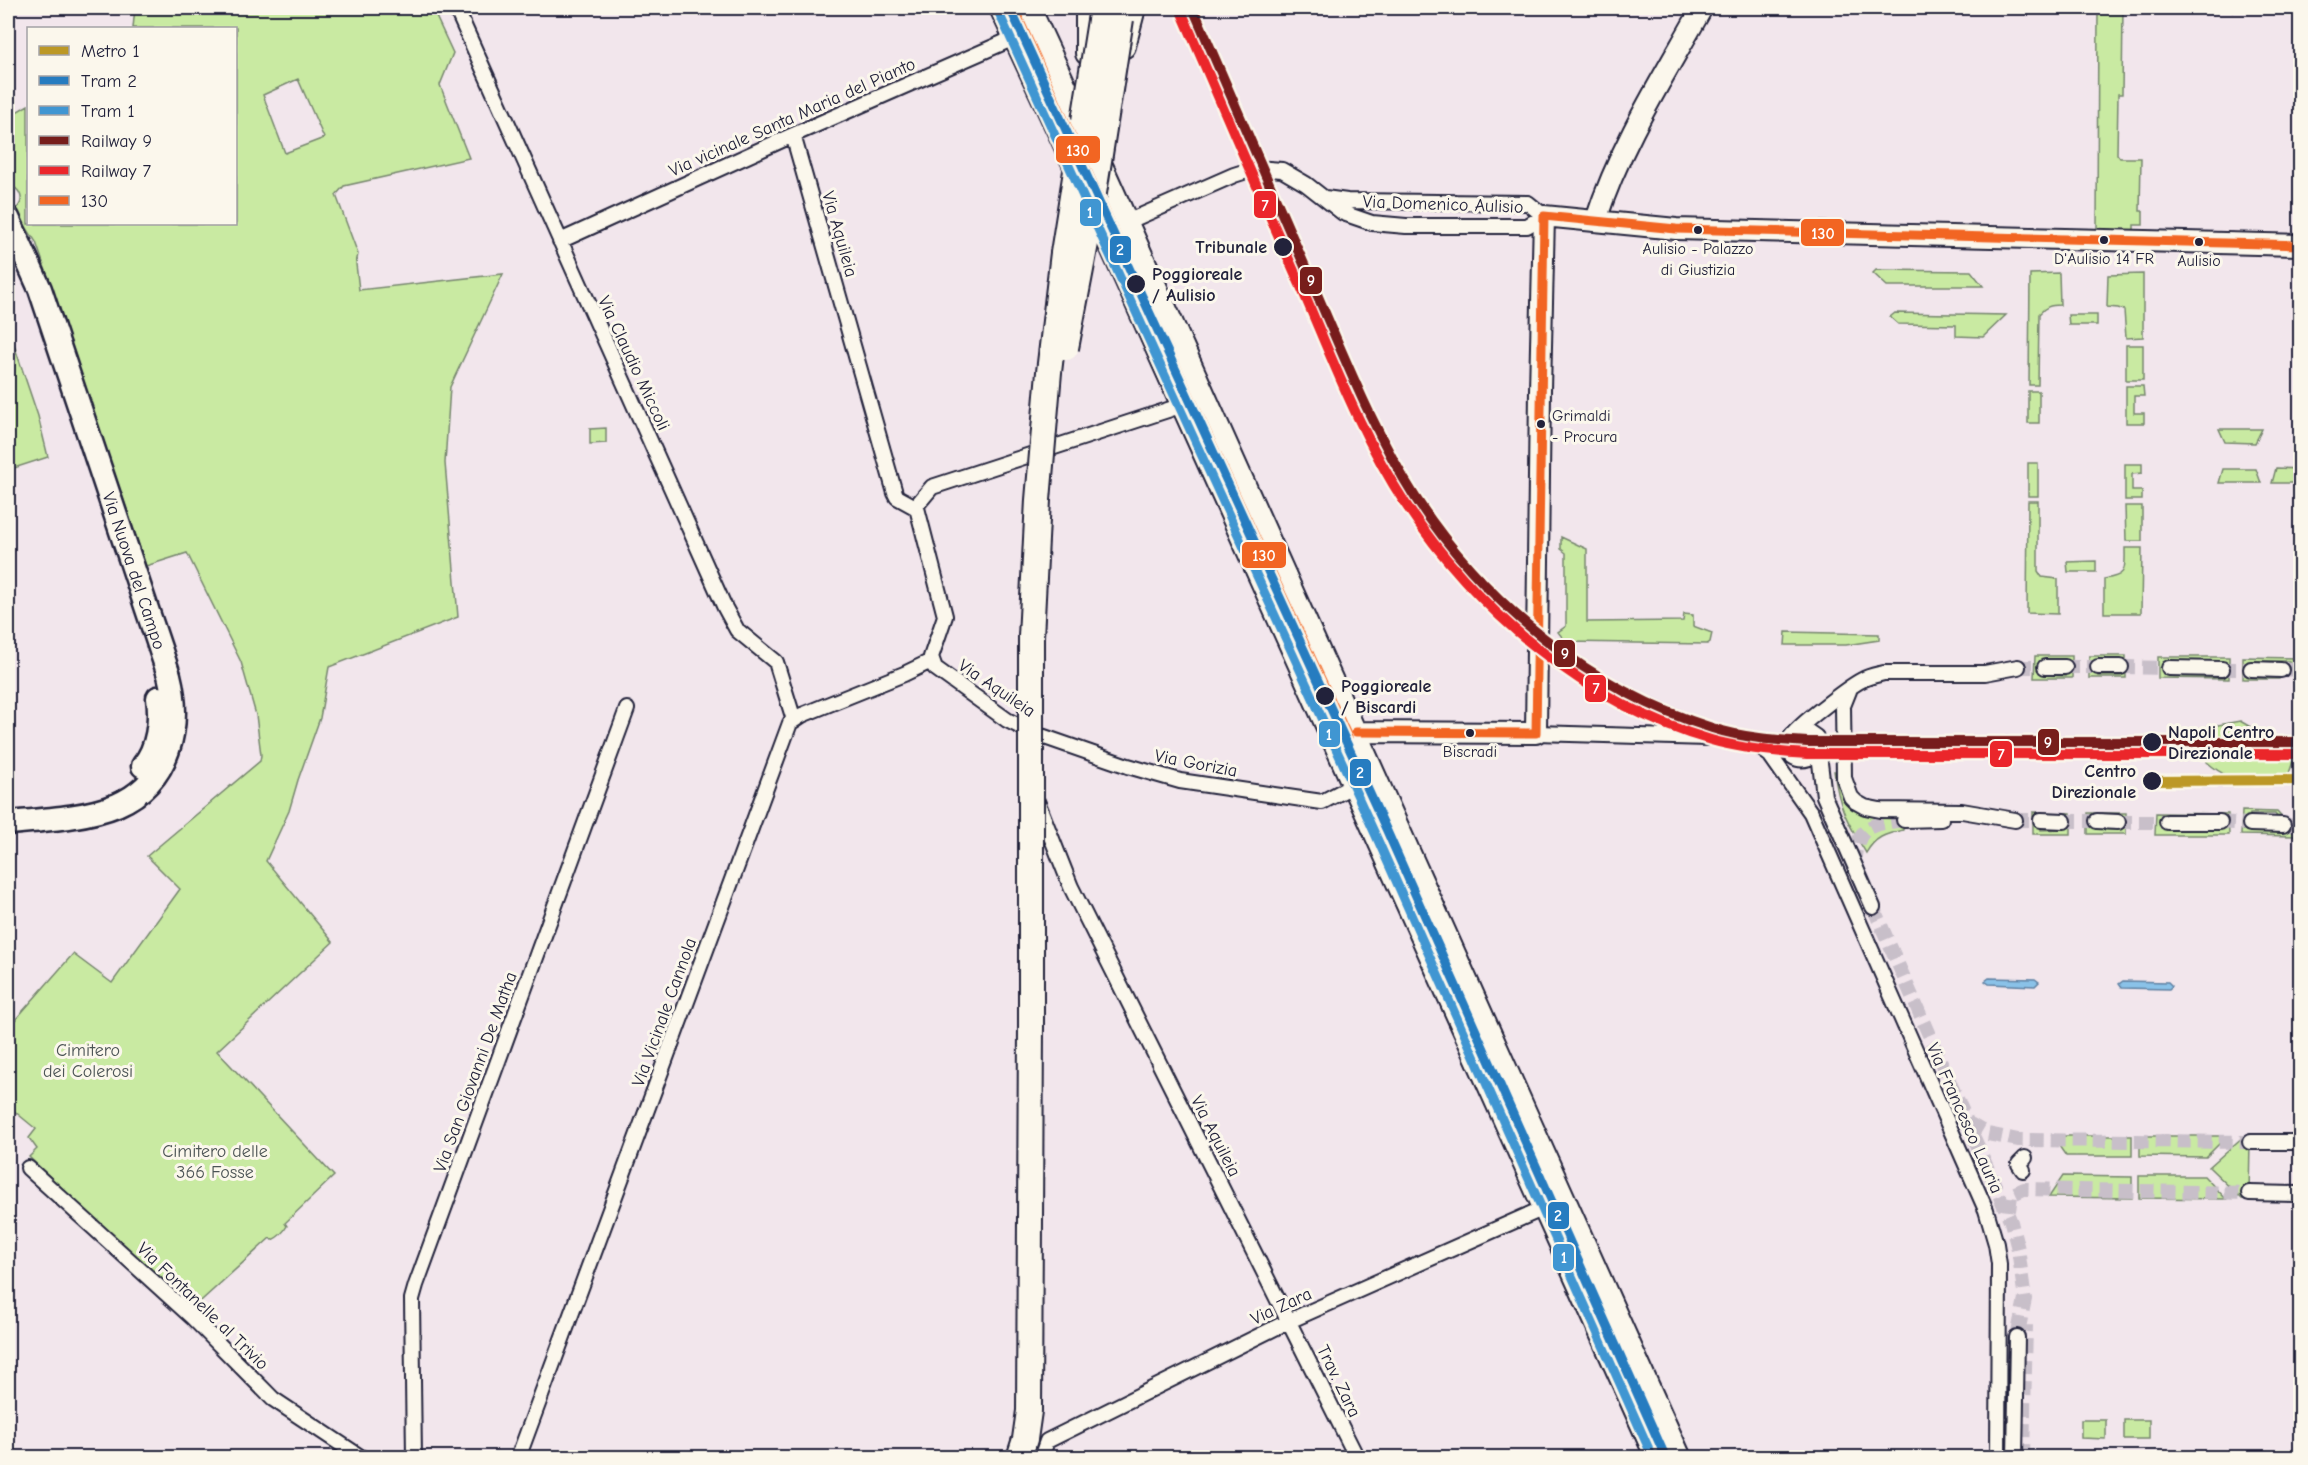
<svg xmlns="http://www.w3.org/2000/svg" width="2308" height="1465" viewBox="0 0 2308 1465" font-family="'Comic Neue',sans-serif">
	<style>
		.green { fill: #c9eaa2; stroke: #76866e; stroke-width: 1.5; fill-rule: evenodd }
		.water { fill: #8ac2e8; stroke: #6082a3; stroke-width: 1.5 }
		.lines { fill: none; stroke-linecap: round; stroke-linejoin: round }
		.minor-tunnel { stroke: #c8bfc9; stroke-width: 14; stroke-dasharray: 14 7; stroke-linecap: butt }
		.minor-casing { stroke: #22223b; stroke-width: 18 }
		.secondary-casing { stroke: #22223b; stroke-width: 24 }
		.primary-casing { stroke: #22223b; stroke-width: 27 }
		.trunk-casing { stroke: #22223b; stroke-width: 28 }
		.minor { stroke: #fbf7ec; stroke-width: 14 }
		.secondary { stroke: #fbf7ec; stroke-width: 20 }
		.primary { stroke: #fbf7ec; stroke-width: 22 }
		.trunk { stroke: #fbf7ec; stroke-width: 24 }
		.trunk-bridge-casing { stroke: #22223b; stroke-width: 28; stroke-linecap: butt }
		.trunk-bridge { stroke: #fbf7ec; stroke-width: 24 }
		.bus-1-casing { stroke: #fbf7ec; stroke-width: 14 }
		.bus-1 { stroke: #f26522; stroke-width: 9 }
		.rail-1-casing { stroke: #fbf7ec; stroke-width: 15 }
		.rail-2-casing { stroke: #fbf7ec; stroke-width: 15 }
		.rail-1 { stroke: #771e1b; stroke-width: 10 }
		.rail-2 { stroke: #eb262b; stroke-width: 10 }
		.tram-1-casing { stroke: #fbf7ec; stroke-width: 14 }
		.tram-2-casing { stroke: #fbf7ec; stroke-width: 14 }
		.tram-1 { stroke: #267cc0; stroke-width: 9 }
		.tram-2 { stroke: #4096d2; stroke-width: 9 }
		.metro-1-casing { stroke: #fbf7ec; stroke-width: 15 }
		.metro-1 { stroke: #bc9825; stroke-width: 10 }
		.bus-dot { fill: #22223b; stroke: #fbf7ec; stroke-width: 2 }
		.labels { text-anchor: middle; stroke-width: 6; stroke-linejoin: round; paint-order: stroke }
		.bus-label { font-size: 16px; fill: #22223b; stroke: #fbf7ec }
		.street-label { font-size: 18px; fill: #22223b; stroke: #fbf7ec }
		.stop-label { font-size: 18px; font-weight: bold; fill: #22223b; stroke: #fbf7ec; text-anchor: start }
		.park-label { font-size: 18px; fill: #4c5455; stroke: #fbf7ec }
		.line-badge { stroke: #fbf7ec; stroke-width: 2 }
		.badge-label { font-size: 16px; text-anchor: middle; font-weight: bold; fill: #fff }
	</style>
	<rect width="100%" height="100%" fill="#f2e6ec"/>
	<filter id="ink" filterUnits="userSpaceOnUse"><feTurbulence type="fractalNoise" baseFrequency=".0167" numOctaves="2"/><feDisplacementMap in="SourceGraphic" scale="12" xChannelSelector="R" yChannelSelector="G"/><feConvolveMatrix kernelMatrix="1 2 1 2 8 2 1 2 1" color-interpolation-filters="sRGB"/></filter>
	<g filter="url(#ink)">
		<path class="green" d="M135 8H432L453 53 440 85 469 158 344 186 336 195 358 254 356 264 359 290 503 274 450 387 445 463 458 617 329 667 320 718 298 780 289 811 266 861 333 942 217 1051 334 1176 285 1223 287 1226C283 1233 279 1237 272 1240L270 1238 191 1310 29 1157 37 1149 29 1138 36 1129 8 1106V1028L73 954 112 983 180 889 147 856 260 761 261 755 256 715 241 662 187 553 146 566 36 242 15 210C26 201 21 188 8 185V117L28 105V224H236V28H133ZM298 79 324 138 285 153 263 95Z
			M2080 8H2300V12L2123 9 2122 94H2118L2117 154 2120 158H2141L2140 211H2143V225H2134V231L2097 230 2098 8Z
			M1876 270 1971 271 1983 286H1887L1873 273Z
			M2059 273 2060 305C2050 305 2045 307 2039 314L2038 385H2029L2030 274Z
			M2143 274V337L2126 338 2124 310 2118 308 2107 307 2108 275Z
			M1895 313 2006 315 1983 337 1956 336V325L1898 324 1890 317Z
			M2068 315H2097V325H2069Z
			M8 327 38 416 48 457 8 470Z
			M2126 345H2143V380H2126Z
			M2126 386H2143L2144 396H2134V413H2144V423H2126Z
			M2028 391H2039V423H2028Z
			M606 428V443L590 444V429Z
			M2219 429H2262L2255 443 2225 442Z
			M2028 463H2038V496H2028Z
			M2125 464H2142V473L2132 474V491H2142V500H2125Z
			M2276 468 2300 469V483H2272Z
			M2223 469H2256L2261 483H2219Z
			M2028 501H2038V571L2042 577 2058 579V614L2027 613Z
			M2125 506H2142V541H2126Z
			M1561 537 1587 549V622L1683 621 1684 614 1693 615V626L1712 633 1710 642 1707 644 1566 642 1558 632 1566 626V553L1561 549Z
			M2125 548H2142L2141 613H2104V579C2128 576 2125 569 2125 548Z
			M2096 561V572H2068L2067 562Z
			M1786 632 1879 634V640L1846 645H1785Z
			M2035 656H2072V678H2034ZM2046 660H2065V676L2045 675Z
			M2089 656H2126V678H2089ZM2098 660H2120L2121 676H2098Z
			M2158 657H2229V679L2158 678ZM2169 661H2222V676H2169Z
			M2243 657 2300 658V659L2279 679H2243ZM2251 661H2289V662L2275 677 2251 676Z
			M2240 721 2296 753 2287 779C2269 779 2247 782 2229 776 2209 769 2193 747 2179 732Z
			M1834 771H1840L1845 794 1904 813 1903 830C1885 834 1875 837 1866 853 1847 821 1839 809 1834 771Z
			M2242 811 2277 812 2299 836 2241 835ZM2250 814H2275L2288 830 2250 829Z
			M2033 812 2071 813V834H2033ZM2041 814H2063L2064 829 2041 830Z
			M2088 813H2126V834H2088ZM2097 814H2118V830L2097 829Z
			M2156 813 2228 814 2229 835H2155ZM2167 814H2220L2221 829H2167Z
			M2052 1136H2132V1156H2066Z
			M2140 1136H2227L2206 1157 2140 1156Z
			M2244 1136H2299L2250 1142 2249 1195 2297 1200 2242 1199 2209 1167Z
			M2063 1176 2132 1177V1198L2049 1197Z
			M2139 1176H2204L2226 1199 2139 1198Z
			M2081 1420H2106V1439L2081 1438Z
			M2124 1420H2149V1439H2124Z"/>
		<path class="water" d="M1989 978 2035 979 2039 982 2035 986 1989 984 1985 981Z
			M2123 981 2168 982 2172 986 2169 989 2122 988 2119 984Z"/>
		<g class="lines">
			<path class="minor-tunnel" d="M2018 667H2045
				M2065 667H2098
				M2121 667 2169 668
				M2222 669H2251
				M2281 670 2300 669
				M2015 820H2041
				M2064 821H2097
				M2118 822H2167
				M2220 822 2250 824
				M2283 825 2300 826
				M1854 864C1858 825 1867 825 1904 820
				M1873 907 2011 1222 2018 1249 2025 1299 2017 1337
				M1970 1124 1987 1134 2018 1140 2250 1142
				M2009 1211 2011 1195 2024 1189 2249 1193
				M2023 1458 2026 1325"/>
			<defs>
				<path id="minor" d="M456 8 725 608 737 630 776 662 794 720
					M793 135 895 493 897 497 917 508 945 616 931 657 935 668 1007 720 1033 733 1128 766 1180 781 1322 802 1354 785
					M1104 232 1234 175 1256 168 1282 170 1306 184 1343 213 1372 223 1406 226H1527L1544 216 1528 203 1347 201 1325 198
					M560 241 793 135 1039 27
					M916 506 932 487 1183 405
					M2045 667H2065
					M2098 667H2121
					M2169 668 2222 669
					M2251 669 2281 670
					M1849 691 1843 706 1844 778 1851 797 1856 802 1865 807 1880 810 1962 811 2015 820
					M1797 730H1806L1816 737 1817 751C1808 766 1783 760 1788 741 1790 731 1850 686 1862 680 1869 676 1876 675 1884 673H1985L2018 667
					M1536 733 1742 739 1787 743
					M1742 739 1759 747 1770 755 1811 813 1986 1210 1996 1244 1999 1264 1998 1458
					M1818 746 1824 796 1873 907
					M1037 801 1071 887 1357 1458
					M1904 820 1941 819
					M2041 820 2064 821
					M2097 821 2118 822
					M2167 822H2220
					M2250 824 2283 825
					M2250 1142H2299
					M28 1168 192 1317 273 1399 362 1458
					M2023 1170 2019 1164 2025 1158
					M2249 1193 2297 1194
					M414 1458 412 1299 416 1285 627 709
					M518 1458 790 723 802 715 904 674 931 661
					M1041 1458 1047 1441 1289 1321 1544 1208
					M2015 1458 2017 1337"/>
				<path id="secondary" d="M1000 8 1078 175
					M1030 8 1085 127
					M1097 154 1681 1458
					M1090 202 1656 1458
					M1596 220C1620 145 1664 76 1702 8
					M1356 732 1536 733 1540 390 1544 216 1676 229 2300 245"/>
				<g id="primary">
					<path id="s1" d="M8 218 40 289 169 675C182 726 170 782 117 805 86 818 41 820 8 823"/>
					<path d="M143 766C158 748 161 721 158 698"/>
				</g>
				<path id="trunk" d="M1088 8V53
					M1123 46 1133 8
					M1019 1458 1025 1439 1029 1411 1031 1026"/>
			</defs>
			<use href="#minor" class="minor-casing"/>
			<use href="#secondary" class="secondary-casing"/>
			<use href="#primary" class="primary-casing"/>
			<use href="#trunk" class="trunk-casing"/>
			<use href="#minor" class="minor"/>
			<use href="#secondary" class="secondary"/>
			<use href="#primary" class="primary"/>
			<use href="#trunk" class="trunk"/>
			<defs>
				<path id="trunk-bridge" d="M1066 348 1087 238 1121 19
					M1031 1026V637L1038 500 1049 372 1063 253 1102 8"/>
			</defs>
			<use href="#trunk-bridge" class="trunk-bridge-casing"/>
			<use href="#trunk-bridge" class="trunk-bridge"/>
			<defs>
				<path id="bus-1" d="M1014 8 1138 283 1348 737
					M1544 216 1676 229 2300 245
					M1356 732 1536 733
					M1536 733 1544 216"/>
			</defs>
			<use href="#bus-1" class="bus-1-casing"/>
			<use href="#bus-1" class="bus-1"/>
			<defs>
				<path id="rail-1" d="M1193 8C1233 100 1273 193 1313 285 1344 356 1373 431 1415 497 1484 603 1590 690 1712 728 1743 738 1776 740 1808 742H2300"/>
				<path id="rail-2" d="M1182 13C1222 105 1261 197 1302 289 1333 361 1362 437 1405 503 1476 611 1586 704 1711 740 1742 749 1775 752 1808 754H2300"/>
			</defs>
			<use href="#rail-1" class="rail-1-casing"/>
			<use href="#rail-2" class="rail-2-casing"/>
			<use href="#rail-1" class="rail-1"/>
			<use href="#rail-2" class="rail-2"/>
			<defs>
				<path id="tram-1" d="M1010 8 1387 831 1666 1458"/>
				<path id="tram-2" d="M999 13 1376 836 1653 1458"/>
			</defs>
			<use href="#tram-1" class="tram-1-casing"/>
			<use href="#tram-2" class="tram-2-casing"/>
			<use href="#tram-1" class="tram-1"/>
			<use href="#tram-2" class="tram-2"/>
			<defs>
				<path id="metro-1" d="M2151 781 2300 780"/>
			</defs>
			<use href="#metro-1" class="metro-1-casing"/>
			<use href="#metro-1" class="metro-1"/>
		</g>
	</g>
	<g class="bus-dot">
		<circle cx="1698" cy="230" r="5"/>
		<circle cx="2104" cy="240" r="5"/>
		<circle cx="2199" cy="242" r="5"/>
		<circle cx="1283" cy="247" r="10"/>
		<circle cx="1136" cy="284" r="10"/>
		<circle cx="1541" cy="424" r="5"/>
		<circle cx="1325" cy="696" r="10"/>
		<circle cx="1470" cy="733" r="5"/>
		<circle cx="2152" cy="742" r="10"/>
		<circle cx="2152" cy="781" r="10"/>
	</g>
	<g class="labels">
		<g class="bus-label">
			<text x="1698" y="254">Aulisio - Palazzo<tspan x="1698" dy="21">di Giustizia</tspan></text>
			<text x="2104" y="264">D'Aulisio 14 FR</text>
			<text x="2199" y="266">Aulisio</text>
			<text x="1552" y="421" text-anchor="start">Grimaldi<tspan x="1552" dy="21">- Procura</tspan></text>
			<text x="1470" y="757">Biscradi</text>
		</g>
		<g class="street-label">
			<text transform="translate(792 117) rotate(-24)" y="6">Via vicinale Santa Maria del Pianto</text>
			<text transform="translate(1443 204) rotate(2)" y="6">Via Domenico Aulisio</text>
			<text transform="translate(840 234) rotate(74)" y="6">Via Aquileia</text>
			<text transform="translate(634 363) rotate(65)" y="6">Via Claudio Miccoli</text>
			<text dy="6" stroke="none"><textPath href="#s1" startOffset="375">Via Nuova del Campo</textPath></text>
			<text transform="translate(997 688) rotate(34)" y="6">Via Aquileia</text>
			<text transform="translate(1196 763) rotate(11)" y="6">Via Gorizia</text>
			<text transform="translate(664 1012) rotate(-70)" y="6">Via Vicinale Cannola</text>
			<text transform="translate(475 1072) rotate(-70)" y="6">Via San Giovanni De Matha</text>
			<text transform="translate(1965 1118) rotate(66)" y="6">Via Francesco Lauria</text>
			<text transform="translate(1216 1136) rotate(63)" y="6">Via Aquileia</text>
			<text transform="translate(203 1306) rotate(44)" y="6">Via Fontanelle al Trivio</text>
			<text transform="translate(1281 1306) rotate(-25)" y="6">Via Zara</text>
			<text transform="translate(1339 1381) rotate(64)" y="6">Trav. Zara</text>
		</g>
		<g class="stop-label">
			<text x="1267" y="253" text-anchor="end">Tribunale</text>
			<text x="1152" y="280">Poggioreale<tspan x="1152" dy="21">/ Aulisio</tspan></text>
			<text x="1341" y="692">Poggioreale<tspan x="1341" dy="21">/ Biscardi</tspan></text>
			<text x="2168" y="738">Napoli Centro<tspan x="2168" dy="21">Direzionale</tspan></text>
			<text x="2136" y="777" text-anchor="end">Centro<tspan x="2136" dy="21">Direzionale</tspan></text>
		</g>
		<g class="park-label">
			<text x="88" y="1056">Cimitero<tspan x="88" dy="21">dei Colerosi</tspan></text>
			<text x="215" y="1157">Cimitero delle<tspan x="215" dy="21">366 Fosse</tspan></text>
		</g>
	</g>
	<g class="line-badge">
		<rect x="1055" y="135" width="46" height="29" rx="6" fill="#f26522"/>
		<rect x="1253" y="190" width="24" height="29" rx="6" fill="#eb262b"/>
		<rect x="1079" y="198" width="23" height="29" rx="6" fill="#4096d2"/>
		<rect x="1800" y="218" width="45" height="29" rx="6" fill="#f26522"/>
		<rect x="1109" y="235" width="23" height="29" rx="6" fill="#267cc0"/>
		<rect x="1299" y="266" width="24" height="29" rx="6" fill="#771e1b"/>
		<rect x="1241" y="541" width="46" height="28" rx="6" fill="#f26522"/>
		<rect x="1553" y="639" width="23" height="29" rx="6" fill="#771e1b"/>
		<rect x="1584" y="674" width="23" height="29" rx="6" fill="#eb262b"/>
		<rect x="1318" y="720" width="23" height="28" rx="6" fill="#4096d2"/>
		<rect x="2037" y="728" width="23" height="28" rx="6" fill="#771e1b"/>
		<rect x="1989" y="740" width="24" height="28" rx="6" fill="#eb262b"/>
		<rect x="1349" y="758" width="23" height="29" rx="6" fill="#267cc0"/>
		<rect x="1547" y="1201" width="23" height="29" rx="6" fill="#267cc0"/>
		<rect x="1552" y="1243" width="23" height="29" rx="6" fill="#4096d2"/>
	</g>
	<g class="badge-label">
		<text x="1078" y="156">130</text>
		<text x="1265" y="211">7</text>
		<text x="1090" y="218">1</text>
		<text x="1823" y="239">130</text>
		<text x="1120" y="255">2</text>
		<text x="1311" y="286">9</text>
		<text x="1264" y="561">130</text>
		<text x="1565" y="659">9</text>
		<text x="1596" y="694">7</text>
		<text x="1329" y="740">1</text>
		<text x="2048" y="748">9</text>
		<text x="2001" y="760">7</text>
		<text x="1360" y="778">2</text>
		<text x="1558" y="1221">2</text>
		<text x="1564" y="1263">1</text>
	</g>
	<rect width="2308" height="1465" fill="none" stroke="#fbf7ec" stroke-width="30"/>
	<rect x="15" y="15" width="2278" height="1435" fill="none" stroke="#22223b" stroke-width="2" filter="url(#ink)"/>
	<rect x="27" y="27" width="210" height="198" fill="#fbf7ec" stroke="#a4a2a5" stroke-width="1.5"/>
	<rect x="39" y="46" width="30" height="9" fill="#bc9825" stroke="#a4a2a5" stroke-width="1.5"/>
	<text x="81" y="57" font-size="18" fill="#22223b">Metro 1</text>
	<rect x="39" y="76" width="30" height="9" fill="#267cc0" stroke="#a4a2a5" stroke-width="1.5"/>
	<text x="81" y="87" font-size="18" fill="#22223b">Tram 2</text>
	<rect x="39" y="106" width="30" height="9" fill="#4096d2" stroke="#a4a2a5" stroke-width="1.5"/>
	<text x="81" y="117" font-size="18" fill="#22223b">Tram 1</text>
	<rect x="39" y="136" width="30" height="9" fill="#771e1b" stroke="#a4a2a5" stroke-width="1.5"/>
	<text x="81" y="147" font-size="18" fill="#22223b">Railway 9</text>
	<rect x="39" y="166" width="30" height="9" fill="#eb262b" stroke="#a4a2a5" stroke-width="1.5"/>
	<text x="81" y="177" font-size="18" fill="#22223b">Railway 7</text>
	<rect x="39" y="196" width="30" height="9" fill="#f26522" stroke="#a4a2a5" stroke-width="1.5"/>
	<text x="81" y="207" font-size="18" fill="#22223b">130</text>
</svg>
